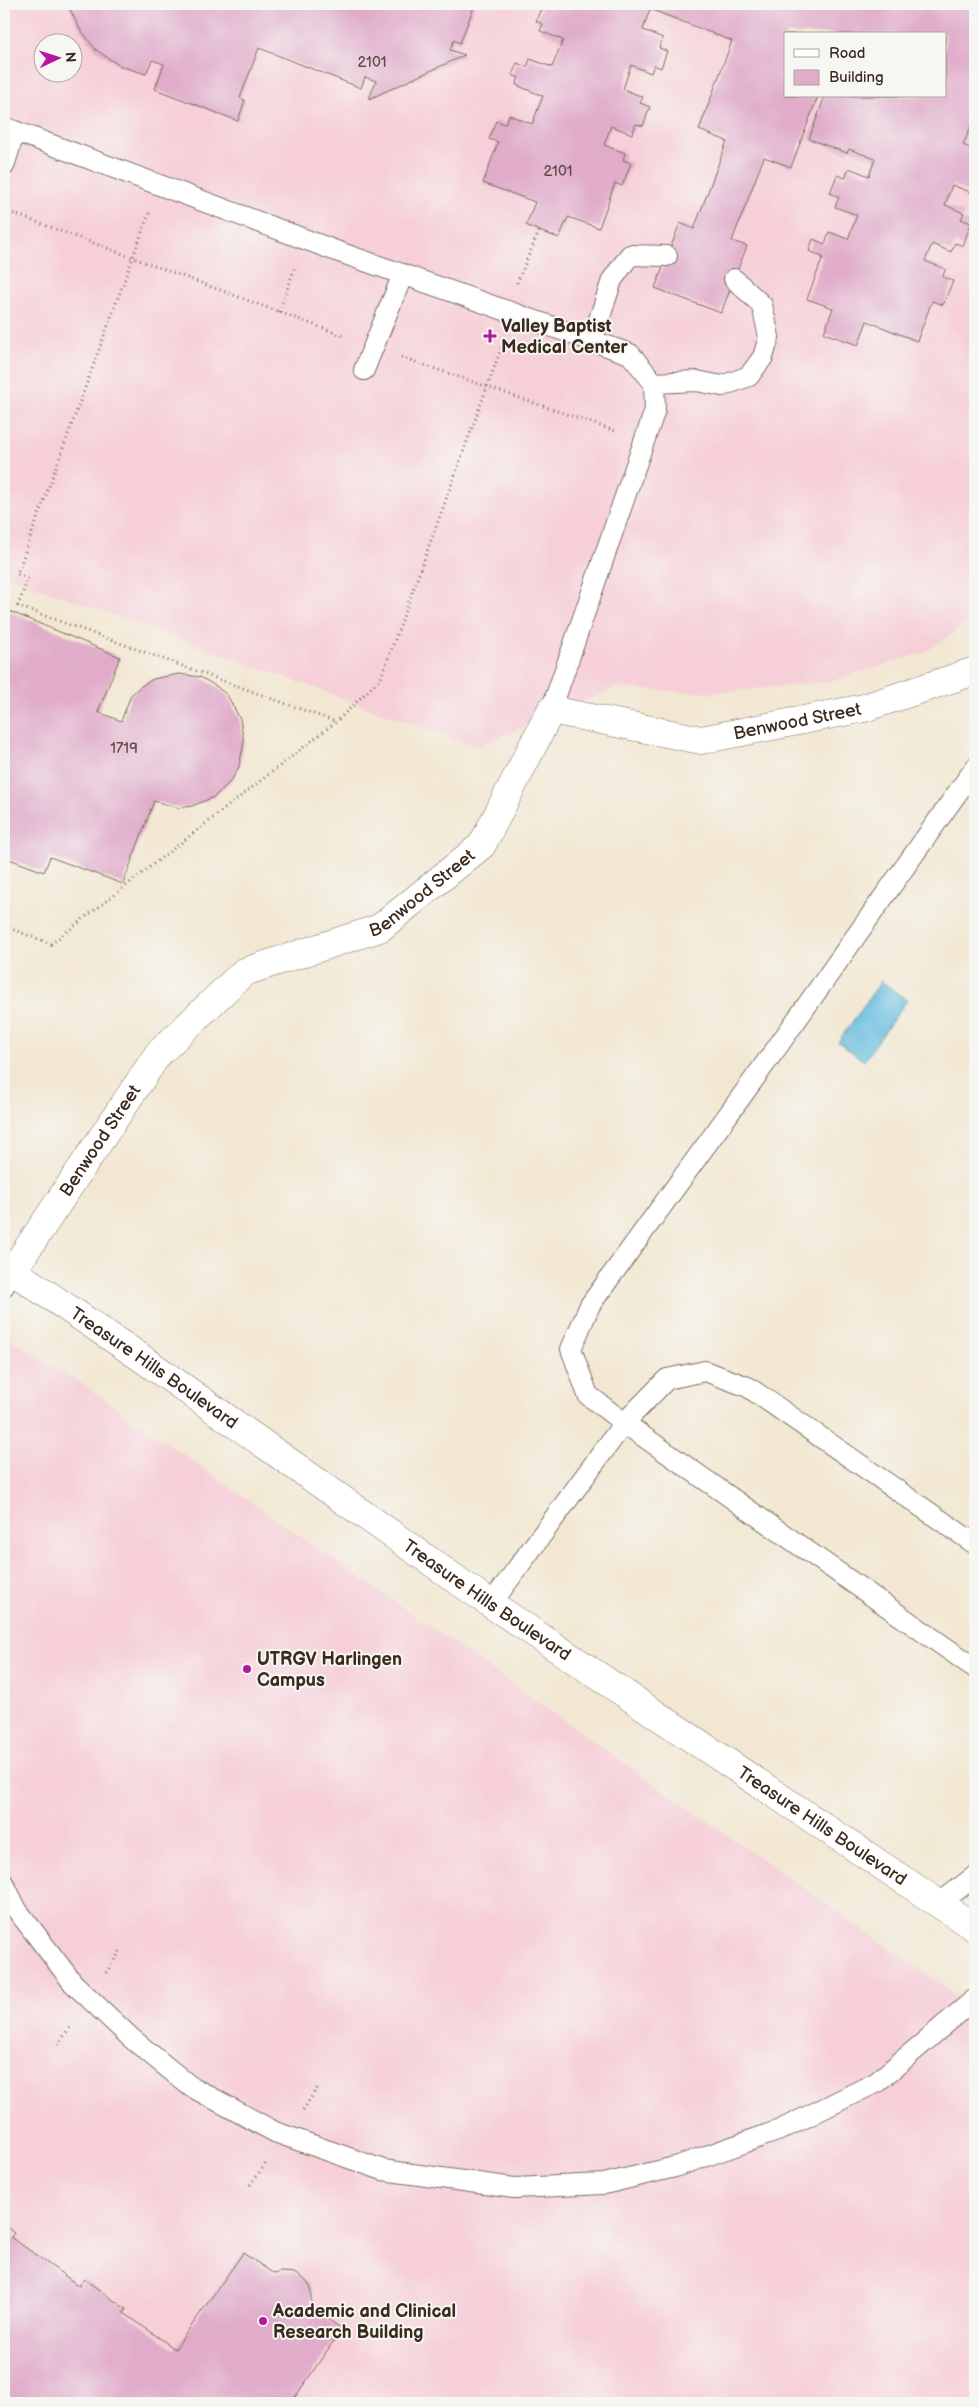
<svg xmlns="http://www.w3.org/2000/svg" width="979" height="2407" viewBox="0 0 979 2407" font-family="'Balsamiq Sans',sans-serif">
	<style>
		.built { fill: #f6cfd8; fill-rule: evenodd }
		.water { fill: #62badf; stroke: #4e727e }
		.building { fill: #e0acca }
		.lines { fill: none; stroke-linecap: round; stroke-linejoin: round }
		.lane-casing { stroke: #7b6c5d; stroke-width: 22 }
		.street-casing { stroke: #7b6c5d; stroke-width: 29 }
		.secondary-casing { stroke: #7b6c5d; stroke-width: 29 }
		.path { stroke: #7b6c5d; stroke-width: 3; stroke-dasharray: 1 4; stroke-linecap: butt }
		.lane { stroke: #fff; stroke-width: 20 }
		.street { stroke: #fff; stroke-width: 28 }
		.secondary { stroke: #fff; stroke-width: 28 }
		.poi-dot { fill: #b5179e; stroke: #f6f6f2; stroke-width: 2 }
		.labels { text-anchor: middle; stroke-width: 4; stroke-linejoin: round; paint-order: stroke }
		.number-label { font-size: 15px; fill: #644a49 }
		.poi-label { font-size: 18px; font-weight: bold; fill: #3b2a1e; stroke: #f6f6f2; text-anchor: start }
		.street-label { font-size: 18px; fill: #3b2a1e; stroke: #f6f6f2 }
	</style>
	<rect width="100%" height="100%" fill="#f6f6f2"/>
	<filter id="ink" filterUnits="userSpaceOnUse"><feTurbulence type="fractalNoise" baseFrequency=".02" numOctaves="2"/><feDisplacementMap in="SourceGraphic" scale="10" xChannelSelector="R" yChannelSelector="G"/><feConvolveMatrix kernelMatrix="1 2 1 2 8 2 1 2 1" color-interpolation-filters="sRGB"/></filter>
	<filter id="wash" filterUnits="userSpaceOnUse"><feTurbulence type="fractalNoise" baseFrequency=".0096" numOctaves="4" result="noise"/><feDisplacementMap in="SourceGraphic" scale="20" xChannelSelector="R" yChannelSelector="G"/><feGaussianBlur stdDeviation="1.12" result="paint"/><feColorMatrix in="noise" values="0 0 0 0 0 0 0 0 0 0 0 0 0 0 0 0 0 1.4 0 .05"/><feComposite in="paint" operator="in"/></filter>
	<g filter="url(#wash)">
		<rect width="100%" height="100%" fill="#f2e7d2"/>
		<path class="built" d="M4 4H975V619L923 653 828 682 711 693 615 688 477 747 4 575ZM785 34H945V96H785ZM42 42H72V72H42Z
			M4 1335 87 1387 975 2008V2403H4Z"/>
		<path class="water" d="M881 981 907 1000 864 1061 838 1042Z"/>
		<g id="blocks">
			<path class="building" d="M67 4H475L460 43 454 40 450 50 465 55 369 99 376 81 365 77 361 88 259 48 240 98 245 100 238 121 155 89 164 64 152 60 146 74 120 66 96 50 80 29Z
				M552 4H564L572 7 573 4H975V128L971 126 963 145 975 150V185L970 192 952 185 945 205 964 213 961 219 971 223 963 246 955 243 951 252 932 244 925 261 945 269 943 277 953 281 943 305 932 301 917 341 867 321 858 345 824 333 833 308 807 299 823 257 809 251 813 239 825 244 829 232 848 239 857 215 835 207 839 197 830 193 837 175 845 178 849 168 869 176 875 159 849 149 847 153 809 139 825 96H945V34H785V96H818L791 167 764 157 732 241 747 246 721 313 655 288 680 223 694 229 727 141 699 130 732 41 650 9 643 30 663 38 659 48 667 51 661 68 654 65 651 73 631 65 623 89 643 97 640 103 650 107 643 126 636 124 632 134 611 126 604 145 625 153 623 160 631 163 622 186 615 183 599 228 568 217 559 238 539 231 526 225 535 202 483 183 498 142 489 139 496 121 505 124 509 115 532 124 543 96 516 85 519 78 512 75 517 63 527 67 530 59 552 67 563 40 540 31 543 24 536 21 542 6 550 9Z
				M9 611 120 657 98 712 121 721 131 695 141 686 153 679 179 674 200 677 216 686 227 695 240 719 244 742 239 767 231 781 214 797 192 806 179 808 154 801 123 884 50 857 44 872 4 857V626Z
				M4 2225 14 2233 11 2237 79 2286 84 2279 126 2309 124 2313 175 2349 243 2253 274 2274 281 2272 294 2273 305 2280 311 2287V2307L342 2329 291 2403H280L272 2398 268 2403H4Z"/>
		</g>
	</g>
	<g filter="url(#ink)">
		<use href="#blocks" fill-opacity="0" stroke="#7b6c5d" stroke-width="1"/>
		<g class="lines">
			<defs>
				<path id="lane" d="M4 127 339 252 630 354 654 383 655 410 551 710
					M4 166 15 131
					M592 341 612 280 630 255 667 256
					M364 370 403 274
					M654 383 697 381 722 386 749 376 763 357 769 337 762 305 734 279
					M975 768 778 1046 590 1305 571 1349 588 1395 624 1423 975 1668
					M4 1286 13 1270
					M491 1604 624 1423 667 1379 705 1371 748 1387 975 1544
					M4 1884 17 1910 73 1983 131 2038 190 2086 275 2132 383 2170 514 2188 604 2184 675 2167 780 2130 877 2082 975 1999
					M940 1903 975 1876"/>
				<g id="street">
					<path id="s1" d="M13 1270 158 1054 244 972 380 928 482 845 551 710 701 740 864 708 975 671"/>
				</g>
				<g id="secondary">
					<path id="s2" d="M4 1265 140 1357 491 1604 975 1928"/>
				</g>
			</defs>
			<use href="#lane" class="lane-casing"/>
			<use href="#street" class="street-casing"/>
			<use href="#secondary" class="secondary-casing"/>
			<path class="path" d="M4 210 344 336
				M149 213 17 574 28 578 18 606 336 722
				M517 283 539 231
				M279 312 295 267
				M401 357 615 431
				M4 926 51 944 336 722 381 678 503 343
				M106 1973 122 1948
				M58 2045 72 2024
				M303 2110 318 2087
				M250 2185 267 2162"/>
			<use href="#lane" class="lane"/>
			<use href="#street" class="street"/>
			<use href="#secondary" class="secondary"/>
		</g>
	</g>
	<g class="poi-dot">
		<path d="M487.5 328.5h5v5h5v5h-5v5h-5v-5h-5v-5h5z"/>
		<circle cx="247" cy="1669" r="5"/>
		<circle cx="263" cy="2321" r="5"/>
	</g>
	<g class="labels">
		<g class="number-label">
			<text x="372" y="67">2101</text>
			<text x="558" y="176">2101</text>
			<text x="124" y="753">1719</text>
		</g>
		<g class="poi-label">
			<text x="501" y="332">Valley Baptist<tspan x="501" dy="21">Medical Center</tspan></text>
			<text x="257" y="1665">UTRGV Harlingen<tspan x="257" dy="21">Campus</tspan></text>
			<text x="273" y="2317">Academic and Clinical<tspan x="273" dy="21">Research Building</tspan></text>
		</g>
		<g class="street-label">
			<text dy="6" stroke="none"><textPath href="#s1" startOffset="1056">Benwood Street</textPath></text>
			<text dy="6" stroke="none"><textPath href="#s1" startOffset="576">Benwood Street</textPath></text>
			<text dy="6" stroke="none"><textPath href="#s1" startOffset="156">Benwood Street</textPath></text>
			<text dy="6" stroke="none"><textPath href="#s2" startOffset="182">Treasure Hills Boulevard</textPath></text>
			<text dy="6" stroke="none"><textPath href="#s2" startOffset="588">Treasure Hills Boulevard</textPath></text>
			<text dy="6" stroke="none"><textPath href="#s2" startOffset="992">Treasure Hills Boulevard</textPath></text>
		</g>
	</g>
	<rect width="979" height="2407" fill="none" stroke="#f6f6f2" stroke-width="20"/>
	<rect x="784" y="32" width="162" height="65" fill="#f6f6f2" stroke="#aba49d"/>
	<rect x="794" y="49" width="25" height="8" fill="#ffffff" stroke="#aba49d"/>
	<text x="829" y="58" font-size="15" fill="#3b2a1e">Road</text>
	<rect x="794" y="70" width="25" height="15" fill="#e0acca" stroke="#aba49d"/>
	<text x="829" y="82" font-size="15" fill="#3b2a1e">Building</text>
	<g transform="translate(58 58) rotate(86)"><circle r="24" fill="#f6f6f2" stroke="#aba49d"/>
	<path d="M0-4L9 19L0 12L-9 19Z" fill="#b5179e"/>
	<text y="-8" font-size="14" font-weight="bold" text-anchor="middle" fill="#3b2a1e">N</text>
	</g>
</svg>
